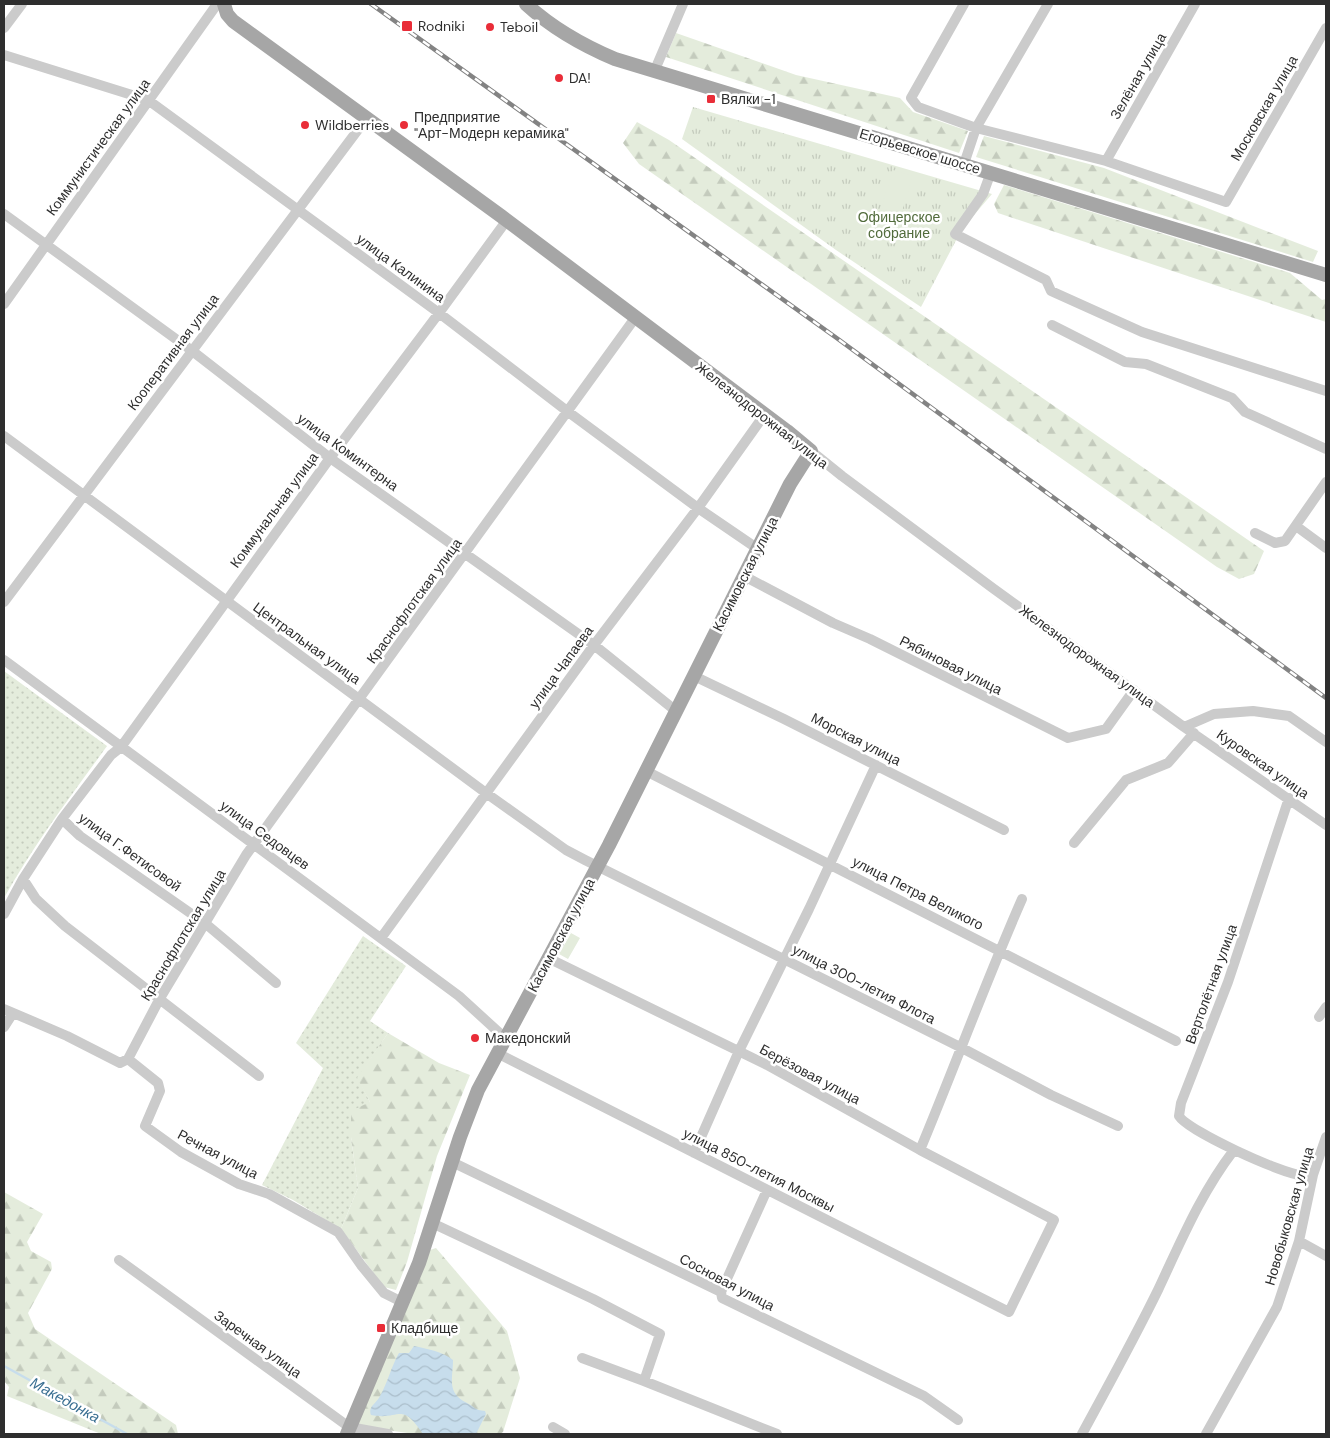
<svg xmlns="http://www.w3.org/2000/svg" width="1330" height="1438" viewBox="0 0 1330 1438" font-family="'DM Sans',sans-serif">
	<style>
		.grass { fill: url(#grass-dots) }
		.forest { fill: url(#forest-firs) }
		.park { fill: url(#park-tufts) }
		.garden { fill: #e4ecdc }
		.water { fill: url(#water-waves) }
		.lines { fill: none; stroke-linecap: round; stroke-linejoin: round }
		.stream { stroke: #c7ddec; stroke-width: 2.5 }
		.minor { stroke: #cbcbcb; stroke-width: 10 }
		.major { stroke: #a6a6a6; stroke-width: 14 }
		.rail-casing { stroke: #838383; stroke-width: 4.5 }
		.rail { stroke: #fff; stroke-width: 2.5; stroke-dasharray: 8; stroke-linecap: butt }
		.poi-dot { fill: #e92d38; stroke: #fff; stroke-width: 2 }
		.labels { text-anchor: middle; stroke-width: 5; stroke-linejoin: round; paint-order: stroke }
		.poi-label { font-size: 14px; fill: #2e2e2e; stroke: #fff; text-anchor: start }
		.street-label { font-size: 14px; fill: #2e2e2e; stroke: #fff }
		.park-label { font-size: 14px; fill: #516b3b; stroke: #fff }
		.water-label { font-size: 15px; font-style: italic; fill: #3a6f92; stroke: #fff }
	</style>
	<defs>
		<pattern id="grass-dots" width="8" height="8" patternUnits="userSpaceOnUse" patternTransform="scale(1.25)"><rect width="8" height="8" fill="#e4ecdc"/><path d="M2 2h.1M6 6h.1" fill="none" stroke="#c4cbbd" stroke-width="1.8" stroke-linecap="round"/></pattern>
		<pattern id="forest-firs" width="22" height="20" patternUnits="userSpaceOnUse" patternTransform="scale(1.25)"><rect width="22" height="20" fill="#e4ecdc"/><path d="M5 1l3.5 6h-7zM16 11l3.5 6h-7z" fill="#c4cbbd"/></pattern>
		<pattern id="park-tufts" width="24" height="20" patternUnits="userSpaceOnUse" patternTransform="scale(1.25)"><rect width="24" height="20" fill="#e4ecdc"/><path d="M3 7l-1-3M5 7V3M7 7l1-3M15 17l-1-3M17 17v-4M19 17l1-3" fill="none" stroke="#c4cbbd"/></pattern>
		<pattern id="water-waves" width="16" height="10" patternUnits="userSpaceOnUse" patternTransform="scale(1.25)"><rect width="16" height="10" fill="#c7ddec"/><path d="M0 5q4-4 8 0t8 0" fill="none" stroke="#abbecb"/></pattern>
	</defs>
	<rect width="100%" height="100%" fill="#fff"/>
	<path class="grass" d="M4 671 107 746C71 796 34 844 4 898Z
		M363 936 406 966 370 1021 388 1033 358 1078 370 1102 351 1137 358 1188 341 1229 293 1200 262 1185 323 1068 296 1043Z"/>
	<path class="forest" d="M676 33 796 75 900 98 913 112 968 131 959 153 666 57Z
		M637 122 669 140 1264 551 1254 574 1239 579 1217 567 639 164 623 143Z
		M984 136 1104 168 1318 251 1313 262 976 157Z
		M1004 185 1290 273 1322 300 1326 299V322L998 213 994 204Z
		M388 1033 439 1063 470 1075 437 1156 407 1262 396 1290 384 1287 341 1229 358 1188 351 1137V1111L370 1102 357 1078Z
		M4 1192 43 1214 27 1242 31 1251 51 1262 52 1269 28 1313 35 1329 176 1425 178 1434H101L7 1396 9 1387 4 1381Z
		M436 1248 507 1331 520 1378 503 1432 500 1434H414L354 1425 430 1250Z"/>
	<path class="park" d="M693 107 992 194 962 229 921 307 836 250 682 139Z"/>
	<path class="garden" d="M893 170 913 176 901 214 881 208Z
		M571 933 580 938 568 959 559 954Z"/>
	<path class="water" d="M414 1346C427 1349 442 1351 453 1360 453 1378 446 1393 467 1403 475 1407 474 1410 485 1411L486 1414 476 1434H423C400 1400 401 1421 371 1415 368 1406 376 1404 380 1396 388 1382 391 1367 399 1353H409Z"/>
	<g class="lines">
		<path class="stream" d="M4 1366 127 1434"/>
		<path class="minor" d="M964 4 911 98 918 107 976 128 1106 161 1226 202 1326 28
			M4 28 22 4
			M4 55 148 100 439 313 567 411 698 508 758 549
			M654 72 683 4
			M1106 161 1195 4
			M964 164 976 128 1048 4
			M991 172 983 194 955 234 1046 280 1051 291 1142 332 1326 391
			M4 214 191 350 330 458 594 645 676 711
			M4 304 215 7
			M1052 325 1125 362 1146 364 1232 398 1245 412 1326 449
			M4 436 486 793 566 850 585 860 962 1048 1051 1095 1118 1126
			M811 451 842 476 994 589 1184 727 1214 714 1253 711 1289 716 1326 742
			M1296 526 1326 548
			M1255 533 1275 543 1285 541 1326 482
			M744 576 833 623 870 639 1068 738 1106 729 1134 690
			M4 602 366 119
			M4 660 459 996 505 1038
			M694 676 784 719 1004 830
			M1184 727 1326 825
			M646 771 1176 1041
			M1289 798 1228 982 1181 1103 1179 1116C1188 1131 1282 1174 1301 1175 1305 1176 1309 1175 1313 1175
			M62 819 80 836 206 924 276 983
			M1074 843 1126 780 1168 763 1194 733
			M23 879 36 899 65 926 259 1076
			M4 914 23 879 62 819 111 755 121 747 330 458 439 313 507 220
			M381 938 594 645 698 508 765 414
			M4 1009 67 1036 120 1063 128 1059 158 1083 160 1091 145 1126 181 1152 239 1184 269 1194 338 1232 361 1265 384 1293 402 1302
			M1319 1017 1326 1007
			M4 1027 13 1013
			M497 1053 1009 1312 1054 1220 920 1150 767 1065 548 958
			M128 1059 159 1000 246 855 635 318
			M920 1150C955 1066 986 981 1022 899
			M694 1153 739 1051 809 909 876 765
			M452 1162 721 1292 722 1298 924 1396 958 1420
			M432 1223 593 1299 660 1334 644 1381 582 1358
			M1299 1241 1326 1256
			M119 1260 349 1427 388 1434
			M721 1292 767 1190
			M644 1381 777 1434
			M553 1427 565 1434
			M1082 1434C1108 1386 1134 1339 1158 1290 1181 1241 1201 1193 1234 1150
			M1206 1434 1277 1307 1299 1241 1313 1175 1326 1137"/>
		<path class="major" d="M224 4 227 14 233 21 501 216 787 431 811 451 790 484 609 845 478 1090 460 1137 419 1263 347 1434
			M526 4C552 28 582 45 615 59L1326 275"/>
		<defs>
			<path id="rail" d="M371 4 838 339 1326 698"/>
		</defs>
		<use href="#rail" class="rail-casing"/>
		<use href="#rail" class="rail"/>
	</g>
	<g class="poi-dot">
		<rect x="401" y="20" width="12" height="12" rx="2.5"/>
		<circle cx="490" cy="27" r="5"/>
		<circle cx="559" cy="78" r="5"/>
		<rect x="706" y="94" width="10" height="10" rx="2.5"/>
		<circle cx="305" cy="125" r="5"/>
		<circle cx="404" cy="125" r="5"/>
		<circle cx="475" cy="1038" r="5"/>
		<rect x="376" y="1323" width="10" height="10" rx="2.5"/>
	</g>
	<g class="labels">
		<g class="poi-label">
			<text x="418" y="31">Rodniki</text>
			<text x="500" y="32">Teboil</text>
			<text x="569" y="83">DA!</text>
			<text x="721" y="104">Вялки -1</text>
			<text x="414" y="122">Предприятие<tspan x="414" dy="16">"Арт-Модерн керамика"</tspan></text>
			<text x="315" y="130">Wildberries</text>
			<text x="485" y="1043">Македонский</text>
			<text x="391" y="1333">Кладбище</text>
		</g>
		<g class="street-label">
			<text transform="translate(1138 76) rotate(-60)" y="5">Зелёная улица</text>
			<text transform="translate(1264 108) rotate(-60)" y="5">Московская улица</text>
			<text transform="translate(98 147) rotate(-54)" y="5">Коммунистическая улица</text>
			<text transform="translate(920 151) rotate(17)" y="5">Егорьевское шоссе</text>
			<text transform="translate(401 268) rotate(36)" y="5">улица Калинина</text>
			<text transform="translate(173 352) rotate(-53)" y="5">Кооперативная улица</text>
			<text transform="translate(762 415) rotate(38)" y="5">Железнодорожная улица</text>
			<text transform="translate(348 452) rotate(36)" y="5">улица Коминтерна</text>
			<text transform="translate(274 510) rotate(-54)" y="5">Коммунальная улица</text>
			<text transform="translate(745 574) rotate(-63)" y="5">Касимовская улица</text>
			<text transform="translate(414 601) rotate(-54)" y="5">Краснофлотская улица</text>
			<text transform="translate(307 643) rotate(36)" y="5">Центральная улица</text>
			<text transform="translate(1087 656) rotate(36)" y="5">Железнодорожная улица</text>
			<text transform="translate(951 665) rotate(27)" y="5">Рябиновая улица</text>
			<text transform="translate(561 667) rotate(-54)" y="5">улица Чапаева</text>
			<text transform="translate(856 739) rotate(27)" y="5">Морская улица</text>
			<text transform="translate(1263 764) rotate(35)" y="5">Куровская улица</text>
			<text transform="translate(265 835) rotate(36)" y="5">улица Седовцев</text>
			<text transform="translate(130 852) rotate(36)" y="5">улица Г.Фетисовой</text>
			<text transform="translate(918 893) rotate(27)" y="5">улица Петра Великого</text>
			<text transform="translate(183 935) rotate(-59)" y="5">Краснофлотская улица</text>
			<text transform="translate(561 935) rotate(-62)" y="5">Касимовская улица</text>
			<text transform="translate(864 984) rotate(27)" y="5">улица 300-летия Флота</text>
			<text transform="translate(1211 984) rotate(-70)" y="5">Вертолётная улица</text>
			<text transform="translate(810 1074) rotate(28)" y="5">Берёзовая улица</text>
			<text transform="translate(218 1154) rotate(28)" y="5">Речная улица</text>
			<text transform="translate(759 1170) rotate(27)" y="5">улица 850-летия Москвы</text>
			<text transform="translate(1289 1216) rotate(-74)" y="5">Новобыковская улица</text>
			<text transform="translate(727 1282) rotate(28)" y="5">Сосновая улица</text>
			<text transform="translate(258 1344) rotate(36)" y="5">Заречная улица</text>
		</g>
		<g class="park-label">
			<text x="899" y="222">Офицерское<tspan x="899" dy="16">собрание</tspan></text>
		</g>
		<g class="water-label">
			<text transform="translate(65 1400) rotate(29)" y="5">Македонка</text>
		</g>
	</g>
	<rect width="1330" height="1438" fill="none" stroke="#2e2e2e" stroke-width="10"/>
</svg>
